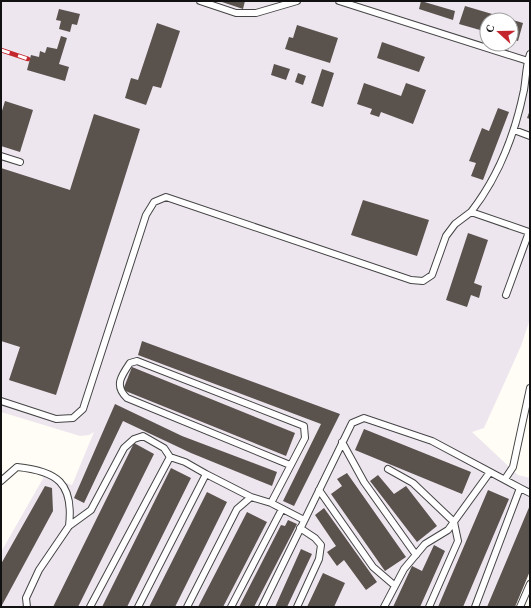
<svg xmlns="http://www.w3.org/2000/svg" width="531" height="608" viewBox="0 0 531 608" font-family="Spectral,serif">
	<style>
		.industrial { fill: #eee6ef; fill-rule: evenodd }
		.building { fill: #5a524d }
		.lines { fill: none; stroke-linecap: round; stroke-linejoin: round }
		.service-casing { stroke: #444; stroke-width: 8 }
		.service { stroke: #fff; stroke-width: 6 }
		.rail-casing { stroke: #c4262e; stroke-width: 4.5 }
		.rail { stroke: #fff; stroke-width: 3; stroke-dasharray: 9; stroke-linecap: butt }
	</style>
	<rect width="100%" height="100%" fill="#fffdf5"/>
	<path class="industrial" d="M1 1H530V319L521 346 484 428 472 432 518 475 530 478V571L515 607H1V552L45 475 72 485 94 432 89 435 80 436 1 412ZM487 20H511V44H487Z"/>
	<path class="building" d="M219 1H245L243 9Z
		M421 1 455 11 453 20 419 9Z
		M465 6 523 23 518 41 511 39V20H487V32L459 24Z
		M59 9 80 14 77 25 72 24 70 32 59 29 61 21 56 20Z
		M157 23 180 31 161 88 153 86 146 105 125 98 131 78 138 80Z
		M297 25 338 38 330 63 285 49 289 37 293 38Z
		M61 36 67 38 59 64 69 67 65 81 27 70 31 55 39 57 40 51 45 53 47 47 57 49Z
		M382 42 425 57 419 72 377 58Z
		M274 64 290 69 286 80 271 75Z
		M322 69 334 73 323 107 311 103Z
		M298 73 306 76 303 85 295 82Z
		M364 83 401 96 406 83 426 90 413 124 381 112 379 117 370 114 372 109 357 104Z
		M5 101 33 110 20 152 1 146V114Z
		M498 108 509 112 483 180 471 176 476 163 469 161 482 128 489 131Z
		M530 110V119L527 118Z
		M94 114 140 129 56 395 9 380 20 347 1 341V168L70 190Z
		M363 200 429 220 417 256 351 235Z
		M468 233 488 240 474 283 482 286 479 298 471 295 467 307 446 300Z
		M142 341 340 414 294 506 283 501 321 424 138 355Z
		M132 367 295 433 286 456 123 390Z
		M115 404 182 436 277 472 272 486 191 453 123 421 84 503 74 498Z
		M364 429 471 472 462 494 355 450Z
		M134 443 154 454 78 607H53Z
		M171 468 191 478 127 607H102Z
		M347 473 406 557 385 571 331 494 342 486 337 479Z
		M378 475 394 494 406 486 437 526 417 542 370 481Z
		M45 486 52 488 53 511 1 607V564Z
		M488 490 509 499 463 607H438Z
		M207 492 227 502 175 607H149Z
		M530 505V571L515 607H487Z
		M324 508 377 582 366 590 344 560 337 566 327 552 336 546 315 515Z
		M247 512 267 522 223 607H198Z
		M288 520 297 524 254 607H239L281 525 285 526Z
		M434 545 445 551 420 607H393L412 566 422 571Z
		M301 549 312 554 287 607H275Z
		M323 573 345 583 334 607H307Z"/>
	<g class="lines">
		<defs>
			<path id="service" d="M200 1 236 13H256L297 1
				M339 1 528 61
				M514 130 530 136
				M1 156 20 162
				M506 295 529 232 471 212C499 176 515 134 524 90 526 78 526 65 530 54
				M1 401 56 419 73 418 83 409 146 215 154 202 166 197 411 280 423 281 432 275 446 236 455 224 471 212
				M342 442 364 482 416 555
				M388 469 413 483 454 522 458 541 429 607
				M206 474 251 497 271 503 304 520
				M505 479 513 467 530 388
				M1 481 17 467C57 471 74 483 69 526
				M319 490 373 567 394 585
				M271 503 305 438 304 426 137 361 130 363C121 376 114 386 127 398L290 465
				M27 607 26 598 39 570 69 526 91 510 124 448 134 439 143 436 164 448 170 457 90 607
				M138 607 206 474 185 462 170 457
				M187 607 237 509 251 497
				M231 607 282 509
				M262 607 352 423 364 418 432 441 520 488
				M297 607 319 559 321 545 315 538 300 528
				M384 607 404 569 425 544 448 530 490 472
				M475 607 520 488 530 493
				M520 607 530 584"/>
		</defs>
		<use href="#service" class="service-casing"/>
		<use href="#service" class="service"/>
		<defs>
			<path id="rail" d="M1 50 28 59"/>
		</defs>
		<use href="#rail" class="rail-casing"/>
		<use href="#rail" class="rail"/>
	</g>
	<rect width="531" height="608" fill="none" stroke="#111111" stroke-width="4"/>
	<g transform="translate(499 32) rotate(291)"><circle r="19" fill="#ffffff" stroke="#a0a0a0"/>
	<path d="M0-3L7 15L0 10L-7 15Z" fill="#c4262e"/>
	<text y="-6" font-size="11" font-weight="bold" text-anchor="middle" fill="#111111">С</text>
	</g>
</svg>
